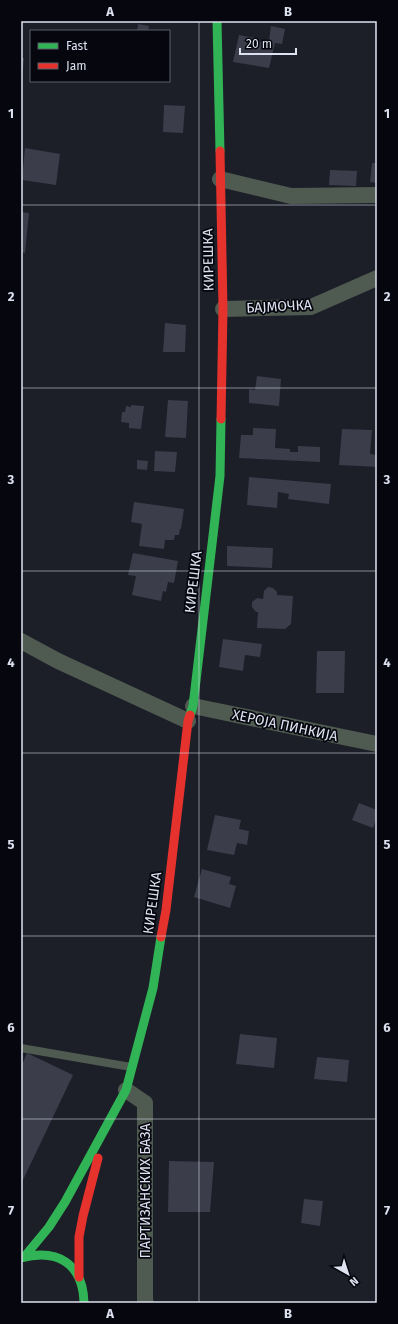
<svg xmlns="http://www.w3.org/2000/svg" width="398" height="1324" viewBox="0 0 398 1324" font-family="'Fira Sans',sans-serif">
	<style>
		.building { fill: #3b3d4b }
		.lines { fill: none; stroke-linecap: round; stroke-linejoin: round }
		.lane { stroke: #4f5a50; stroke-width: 8 }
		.street { stroke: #4f5a50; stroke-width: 16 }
		.fast { stroke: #30b455; stroke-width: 9 }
		.jam { stroke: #e5322d; stroke-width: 9 }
		.grid { fill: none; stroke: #dee2f0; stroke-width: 1; stroke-opacity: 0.55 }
		.labels { text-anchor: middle; stroke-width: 3.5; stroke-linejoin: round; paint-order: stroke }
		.street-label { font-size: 14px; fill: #dee2f0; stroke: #05060e }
		.neatline { fill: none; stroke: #dee2f0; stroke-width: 1.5 }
		.grid-label { font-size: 13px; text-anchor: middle; font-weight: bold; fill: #dee2f0 }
	</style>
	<rect width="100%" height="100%" fill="#1c1e28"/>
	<path class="building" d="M138 24 149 26 148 31H137Z
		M271 26 285 29 282 44 275 43 269 68 233 62 239 35 255 38 254 40 262 42 263 40 269 41Z
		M21 58H24L22 81H21Z
		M164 105 185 106 183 133 163 132Z
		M25 148 60 154 56 185 22 180Z
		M372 163H377V183L370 182Z
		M330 170 357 171 356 186 329 185Z
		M21 212 29 213 25 253 21 252Z
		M165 323 186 325 185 352H163Z
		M257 376 281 379 279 406 249 403V389L255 390Z
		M168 400 188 401 186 438 165 437Z
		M131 405 144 406 141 429 129 428V423L121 422 122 412H125L126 406 131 407Z
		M253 428 276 429 275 448 290 449V452H298V446L320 447V462L239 458 241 435H253Z
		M342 429 372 430 370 454 377 455V467L339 465Z
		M155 451 177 452 175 472 154 471Z
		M137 460 148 461 147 470 137 469Z
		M249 477 331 484 329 504 288 499 289 494 278 492 277 508 247 505Z
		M134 502 184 509 181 529H180L179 535H175L174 540H165L164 549 139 546 142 524 131 522Z
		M227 546 273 548 272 568 227 566Z
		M133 553 178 561 174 583 168 582 166 592 163 591 161 601 132 595 136 576 128 575Z
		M268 587 273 588 277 592V595L293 596 291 624 285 629 257 628 258 612H256L252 607V602L257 598 263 599 264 591Z
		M223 639 262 644 260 657 245 655 243 671 219 667Z
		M317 651H345L344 693H316Z
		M359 803 377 810V816L373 828 352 820Z
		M215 815 241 820 239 829 249 831 247 845 237 843 234 855 207 850Z
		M202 869 231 877 229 884 236 886 230 908 194 897Z
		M240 1034 277 1038 274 1068 236 1064Z
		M27 1053 73 1075 22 1182H21V1067Z
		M317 1057 349 1060 347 1082 314 1079Z
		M169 1161 214 1162 210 1212H168Z
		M304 1199 323 1201 320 1226 301 1223Z"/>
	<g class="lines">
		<path class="lane" d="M21 1048 131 1067"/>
		<path class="street" d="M220 179 291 196 377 195
			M223 309 311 307 377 278
			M21 641 58 661 188 721
			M193 706 377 744
			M126 1090 145 1103V1301L146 1303"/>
		<path class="fast" d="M217 21 220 151
			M190 715 193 706 220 476 221 419
			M25 1256 49 1227 65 1202 126 1090 153 988 161 937
			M21 1258C58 1248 83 1264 84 1303"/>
		<path class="jam" d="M220 151 223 309 221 419
			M161 937 166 910 188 721 190 715
			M79 1277V1237L83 1216 98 1158"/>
	</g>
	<path class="grid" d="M199 21V1303M21 205H377M21 388H377M21 571H377M21 753H377M21 936H377M21 1119H377"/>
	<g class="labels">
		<g class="street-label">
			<text transform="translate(208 260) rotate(-91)" y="5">КИРЕШКА</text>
			<text transform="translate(279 306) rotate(-3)" y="5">БАЈМОЧКА</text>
			<text transform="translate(193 582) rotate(-83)" y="5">КИРЕШКА</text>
			<text transform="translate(285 725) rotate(12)" y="5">ХЕРОЈА ПИНКИЈА</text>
			<text transform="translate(152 903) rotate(-82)" y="5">КИРЕШКА</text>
			<text transform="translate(145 1191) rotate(-90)" y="5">ПАРТИЗАНСКИХ БАЗА</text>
		</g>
	</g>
	<rect width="398" height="1324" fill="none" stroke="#05060e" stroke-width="44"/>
	<rect x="30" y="30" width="140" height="52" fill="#05060e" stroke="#5c5e68"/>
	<rect x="38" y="43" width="20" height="6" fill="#30b455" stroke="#5c5e68"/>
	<text x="66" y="50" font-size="12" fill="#dee2f0">Fast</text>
	<rect x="38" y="63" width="20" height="6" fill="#e5322d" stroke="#5c5e68"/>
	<text x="66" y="70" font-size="12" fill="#dee2f0">Jam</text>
	<g transform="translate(348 1274) rotate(141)" stroke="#05060e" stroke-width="3" paint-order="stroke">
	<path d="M0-3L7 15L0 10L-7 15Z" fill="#dee2f0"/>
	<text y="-6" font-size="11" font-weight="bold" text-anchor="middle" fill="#dee2f0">N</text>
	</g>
	<path d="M240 48v6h56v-6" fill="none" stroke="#dee2f0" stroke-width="2"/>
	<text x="246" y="48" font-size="12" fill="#dee2f0" stroke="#05060e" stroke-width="3" paint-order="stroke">20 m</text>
	<rect x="22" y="22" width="354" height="1280" class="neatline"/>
	<g class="grid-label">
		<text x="110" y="16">A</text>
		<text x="288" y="16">B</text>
		<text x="11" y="118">1</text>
		<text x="387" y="118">1</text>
		<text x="11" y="301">2</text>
		<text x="387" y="301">2</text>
		<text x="11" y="484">3</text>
		<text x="387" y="484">3</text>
		<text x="11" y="667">4</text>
		<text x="387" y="667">4</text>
		<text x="11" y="849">5</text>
		<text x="387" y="849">5</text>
		<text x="11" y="1032">6</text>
		<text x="387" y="1032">6</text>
		<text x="11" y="1215">7</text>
		<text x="387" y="1215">7</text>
		<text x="110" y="1318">A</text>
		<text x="288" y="1318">B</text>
	</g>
</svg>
